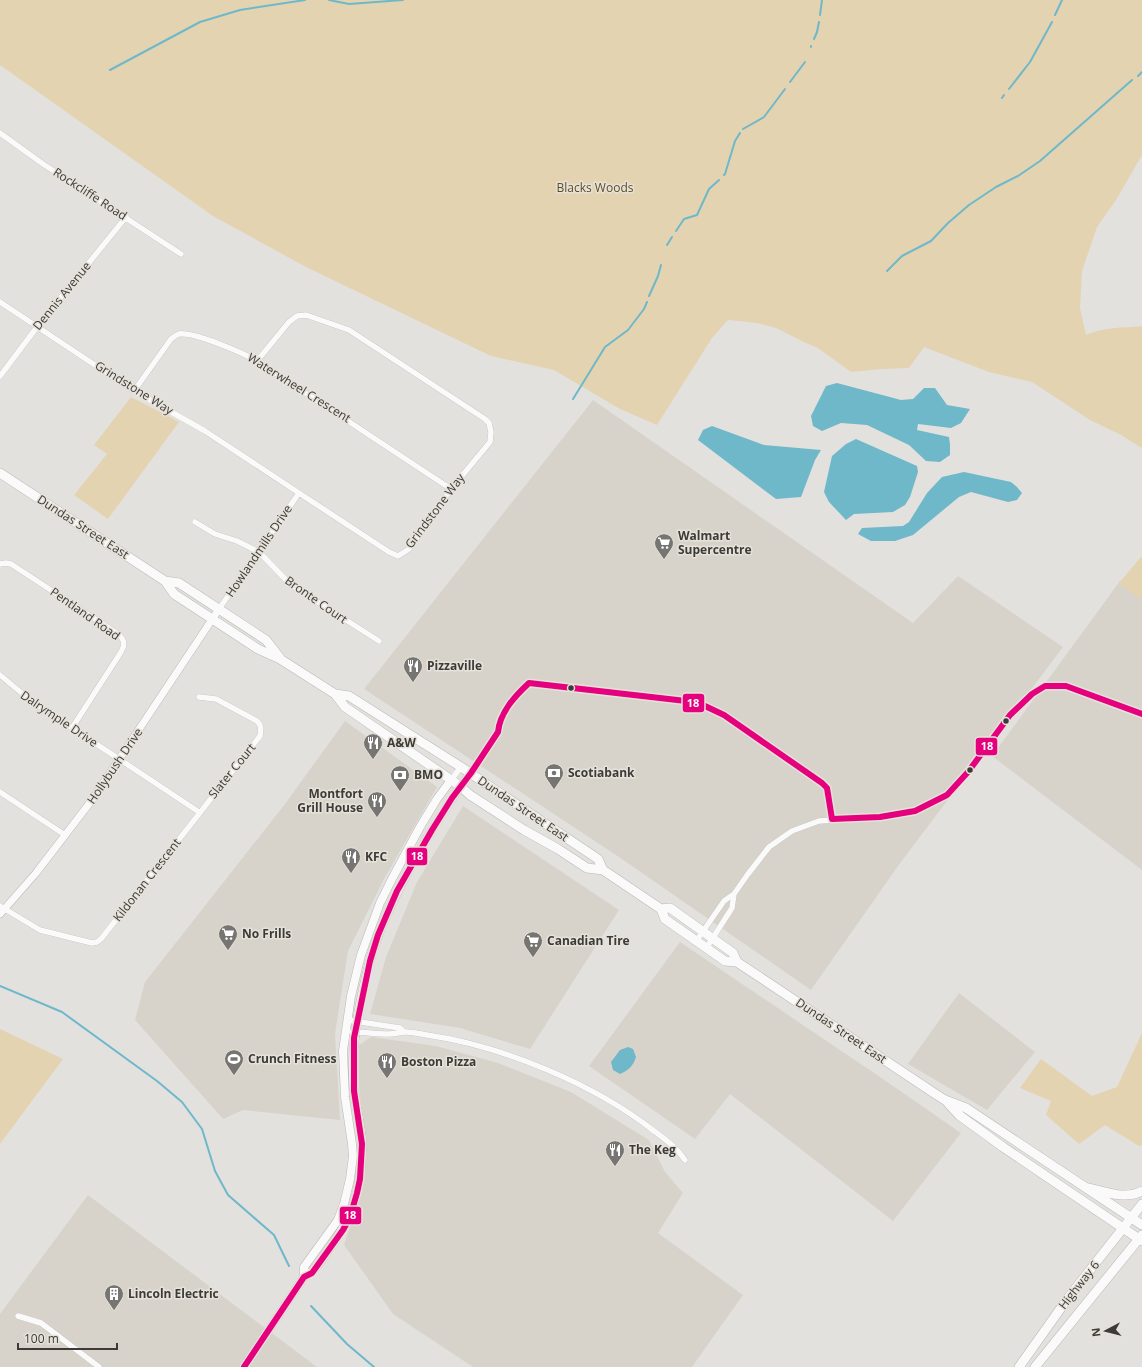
<svg xmlns="http://www.w3.org/2000/svg" width="1142" height="1367" viewBox="0 0 1142 1367" font-family="'Open Sans',sans-serif">
	<style>
		.built { fill: #d8d3ca }
		.green { fill: #e3d3b1 }
		.water { fill: #6eb8ca }
		.lines { fill: none; stroke-linecap: round; stroke-linejoin: round }
		.stream { stroke: #6eb8ca; stroke-width: 2 }
		.minor-casing { stroke: #bbb9b6; stroke-width: 6 }
		.tertiary-casing { stroke: #bbb9b6; stroke-width: 8 }
		.secondary-casing { stroke: #bbb9b6; stroke-width: 9 }
		.primary-casing { stroke: #bbb9b6; stroke-width: 10 }
		.trunk-casing { stroke: #bbb9b6; stroke-width: 10 }
		.minor { stroke: #fbfafa; stroke-width: 5.5 }
		.tertiary { stroke: #fbfafa; stroke-width: 7 }
		.secondary { stroke: #fbfafa; stroke-width: 8 }
		.primary { stroke: #fbfafa; stroke-width: 9 }
		.trunk { stroke: #fbfafa; stroke-width: 9 }
		.bus-1-casing { stroke: #e6e2da; stroke-width: 9 }
		.bus-1 { stroke: #e5007d; stroke-width: 6 }
		.bus-dot { fill: #3c3b38; stroke: #e6e2da; stroke-width: 1.5 }
		.labels { text-anchor: middle; stroke-width: 3; stroke-linejoin: round; paint-order: stroke }
		.park-label { font-size: 12px; fill: #5f4c23; stroke: #e6e2da }
		.street-label { font-size: 12px; fill: #3c3b38; stroke: #e6e2da }
		.poi-label { font-size: 12px; font-weight: bold; fill: #3c3b38; stroke: #e6e2da; text-anchor: start }
		.line-badge { stroke: #e6e2da; stroke-width: 1.5 }
		.badge-label { font-size: 11px; text-anchor: middle; font-weight: bold; fill: #fff }
	</style>
	<rect width="100%" height="100%" fill="#e3e1dd"/>
	<path class="built" d="M593 400 913 623 958 576 1063 647 898 866 811 990 619 857 364 689Z
		M1142 578V870L992 756 1120 581Z
		M345 721 437 787 384 879 348 951 335 1034 340 1120 243 1110 223 1119 135 1020 145 982 285 804Z
		M463 806 619 910 530 1049 460 1028 370 1014 386 957 417 882Z
		M680 942 883 1079 961 1133 893 1221 730 1094 695 1139 589 1066Z
		M959 993 1035 1052 987 1110 908 1064Z
		M371 1037 436 1046 498 1063 571 1092 649 1140 665 1172 683 1193 658 1233 743 1295 692 1367H473L393 1314 344 1245 364 1181 365 1148 357 1062 359 1045Z
		M88 1195 317 1367H0V1314Z"/>
	<path class="green" d="M0 0H1142V155L1116 200 1097 227 1082 271 1080 308 1086 335C1103 327 1123 328 1142 326V448L1121 435 1090 420 1032 382 989 372 924 347 909 368 882 369 851 372 818 348 806 343 776 328 757 323 728 320 712 338 657 425 620 409 554 370 491 356 306 267 213 216 0 65Z
		M131 397 179 422 108 519 74 495 107 454 94 445Z
		M1141 557 1142 558V596L1140 599 1119 583Z
		M0 1029 63 1059 0 1144Z
		M1142 1033V1145L1139 1146 1105 1125 1079 1144 1046 1115 1051 1101 1020 1088 1041 1059 1092 1096 1117 1087Z"/>
	<path class="water" d="M837 383 901 400 913 399 924 388H935L947 405 970 409 961 423 951 428 918 424 917 430 949 437 950 445V455L940 462 926 461 909 445 867 425 841 423 822 431 813 426 811 416 826 386Z
		M712 426 764 445 821 450 815 460 801 497 776 499 698 440 703 430Z
		M856 439 917 466 918 472 910 497 905 505 893 512 854 514 846 520 829 502 824 492 832 456 846 444Z
		M964 472 1011 482 1017 487 1022 493 1017 500 1008 502 971 492 959 497 913 535 895 541H871L858 534 862 528 903 526 909 522 927 493 942 477Z
		M628 1047 633 1049 636 1057C633 1066 629 1070 620 1074L613 1070 611 1062 620 1050Z"/>
	<g class="lines">
		<path class="stream" d="M329 0 349 4 403 0
			M820 15 822 0
			M1055 15 1062 0
			M814 39 817 32 819 22
			M811 47V46
			M110 70 200 22 240 10 305 0
			M1138 76 1142 72
			M790 82 805 62
			M1009 89 1030 62 1052 22
			M1002 98 1004 95
			M743 129 764 117 785 89
			M724 175 725 174 735 141 740 133
			M676 231 684 219 697 215 709 189 719 180
			M667 245 672 237
			M887 271 902 256 931 241 948 223 969 205 996 187 1018 176 1040 161 1132 80
			M649 296 658 276 661 265
			M573 399 605 347 628 330 644 309 647 302
			M0 986 62 1012 157 1081 182 1102 202 1129 215 1171 228 1195 274 1235 289 1266
			M311 1306 347 1344 374 1367"/>
		<defs>
			<path id="minor" d="M0 133 43 164 181 254
				M0 302 134 391 205 431 299 493 389 552 398 556 409 549 451 489 490 442 491 432 489 423 485 419 349 330 306 315 297 316 289 322 257 361
				M0 376 37 327 126 217
				M134 391 171 339C174 337 176 335 179 334 195 332 243 353 257 361L451 489
				M195 522 215 534 237 541 259 552 291 585 379 641
				M0 564 6 563 11 564 118 634C125 640 125 645 121 652L72 728
				M219 609 299 493
				M0 675 30 700 199 812
				M451 780 461 767
				M0 792 65 835
				M0 906 40 930 92 943 97 942 101 939 260 736C261 730 262 726 257 721L216 699 199 697
				M697 940 724 901 734 894
				M707 947 732 908 734 894 748 874 769 847 792 831 819 821 880 817 915 811 947 795 968 772 1010 715 1032 694 1045 686 1055 685 1066 686 1093 695 1142 714
				M347 1020 400 1028 404 1032
				M352 1032C364 1032 376 1034 388 1034 394 1034 401 1032 406 1032 413 1032 420 1034 427 1035 503 1046 594 1084 654 1131 666 1140 677 1148 685 1160
				M18 1316 41 1323 99 1367"/>
			<path id="tertiary" d="M0 914 36 873 92 800 219 609"/>
			<path id="secondary" d="M304 1277V1267L338 1220 344 1204 350 1179 353 1156 352 1144 345 1097 343 1051 351 996 361 955 380 903 393 877 420 827 437 799 451 780
				M244 1367 304 1277C316 1271 322 1259 330 1248 349 1221 359 1199 361 1165 361 1158 362 1151 362 1144 361 1121 353 1098 353 1075 352 1037 360 998 370 961 380 924 398 890 416 857 433 828 450 799 471 773"/>
			<path id="primary" d="M0 473 165 581 174 594 258 649 280 659 335 694 345 707 460 786 470 795 524 830 558 849 587 868 603 870 661 909 665 919 725 961 737 962 937 1095 945 1100 966 1108 1142 1225
				M165 581 179 583 266 640 280 658
				M335 694 349 696 461 767 598 859 603 870
				M661 909 670 908 733 953 737 962
				M948 1103 959 1115 1003 1147 1142 1241"/>
			<path id="trunk" d="M1089 1188C1105 1192 1126 1200 1142 1191
				M1019 1367 1068 1298 1142 1204
				M1035 1367 1142 1235"/>
		</defs>
		<use href="#minor" class="minor-casing"/>
		<use href="#tertiary" class="tertiary-casing"/>
		<use href="#secondary" class="secondary-casing"/>
		<use href="#primary" class="primary-casing"/>
		<use href="#trunk" class="trunk-casing"/>
		<use href="#minor" class="minor"/>
		<use href="#tertiary" class="tertiary"/>
		<use href="#secondary" class="secondary"/>
		<use href="#primary" class="primary"/>
		<use href="#trunk" class="trunk"/>
		<defs>
			<path id="bus-1" d="M244 1367 304 1277 312 1273 343 1230 350 1217 357 1193 360 1179 362 1144 354 1091V1038L370 961 378 935 397 891 432 830 452 798 471 773 498 732C500 712 515 696 529 683L686 701 705 706 724 715 822 783 827 788 832 819 880 817 915 811 947 795 968 772 1010 715 1032 694 1045 686H1066L1142 714"/>
		</defs>
		<use href="#bus-1" class="bus-1-casing"/>
		<use href="#bus-1" class="bus-1"/>
	</g>
	<defs>
		<symbol id="supermarket-pin" viewBox="-11 -11 22 30"><path d="M0 17L-7.5 6A9.5 9.5 0 1 1 7.5 6Z" fill="#767572" stroke="#e6e2da"/><path d="M-6-5.5h2.5l.6 2H6L4.5 2H-2.5L-4.4-4H-6ZM-1.5 3.2a1.3 1.3 0 1 0 .1 0ZM3 3.2a1.3 1.3 0 1 0 .1 0Z" fill="#fff"/></symbol>
		<symbol id="restaurant-pin" viewBox="-11 -11 22 30"><path d="M0 17L-7.5 6A9.5 9.5 0 1 1 7.5 6Z" fill="#767572" stroke="#e6e2da"/><path d="M-5-6h1v4h1v-4h1v4h1v-4h1v5L-1.5 .5V6h-2V.5L-5-1ZM5-6V6H3V1.5H1.5Q1.5-4 5-6Z" fill="#fff"/></symbol>
		<symbol id="bank-pin" viewBox="-11 -11 22 30"><path d="M0 17L-7.5 6A9.5 9.5 0 1 1 7.5 6Z" fill="#767572" stroke="#e6e2da"/><path d="M-6-4H6V4H-6ZM0-2.3a2.3 2.3 0 1 0 0 4.6a2.3 2.3 0 1 0 0-4.6Z" fill="#fff"/></symbol>
		<symbol id="stadium-pin" viewBox="-11 -11 22 30"><path d="M0 17L-7.5 6A9.5 9.5 0 1 1 7.5 6Z" fill="#767572" stroke="#e6e2da"/><path d="M0-5a6.5 5 0 1 0 0 10a6.5 5 0 1 0 0-10ZM-3.5-1.8h7v3.6h-7Z" fill="#fff"/></symbol>
		<symbol id="building-pin" viewBox="-11 -11 22 30"><path d="M0 17L-7.5 6A9.5 9.5 0 1 1 7.5 6Z" fill="#767572" stroke="#e6e2da"/><path d="M-4-6H4V6H1V3H-1V6H-4ZM-2.5-4.3h1.7v1.8h-1.7ZM.8-4.3h1.7v1.8H.8ZM-2.5-1h1.7V.8h-1.7ZM.8-1h1.7V.8H.8Z" fill="#fff"/></symbol>
	</defs>
	<g fill-rule="evenodd">
		<use href="#supermarket-pin" x="653" y="532" width="22" height="30"/>
		<use href="#restaurant-pin" x="402" y="655" width="22" height="30"/>
		<use href="#restaurant-pin" x="362" y="732" width="22" height="30"/>
		<use href="#bank-pin" x="543" y="762" width="22" height="30"/>
		<use href="#bank-pin" x="389" y="764" width="22" height="30"/>
		<use href="#restaurant-pin" x="366" y="790" width="22" height="30"/>
		<use href="#restaurant-pin" x="340" y="846" width="22" height="30"/>
		<use href="#supermarket-pin" x="217" y="923" width="22" height="30"/>
		<use href="#supermarket-pin" x="522" y="930" width="22" height="30"/>
		<use href="#stadium-pin" x="223" y="1048" width="22" height="30"/>
		<use href="#restaurant-pin" x="376" y="1051" width="22" height="30"/>
		<use href="#restaurant-pin" x="604" y="1139" width="22" height="30"/>
		<use href="#building-pin" x="103" y="1283" width="22" height="30"/>
	</g>
	<g class="bus-dot">
		<circle cx="571" cy="688" r="3.5"/>
		<circle cx="1006" cy="721" r="3.5"/>
		<circle cx="970" cy="770" r="3.5"/>
	</g>
	<g class="labels">
		<g class="park-label">
			<text x="595" y="192">Blacks Woods</text>
		</g>
		<g class="street-label">
			<text transform="translate(90 194) rotate(33)" y="4">Rockcliffe Road</text>
			<text transform="translate(62 296) rotate(-51)" y="4">Dennis Avenue</text>
			<text transform="translate(134 388) rotate(32)" y="4">Grindstone Way</text>
			<text transform="translate(299 388) rotate(32)" y="4">Waterwheel Crescent</text>
			<text transform="translate(435 511) rotate(-53)" y="4">Grindstone Way</text>
			<text transform="translate(83 527) rotate(33)" y="4">Dundas Street East</text>
			<text transform="translate(259 551) rotate(-56)" y="4">Howlandmills Drive</text>
			<text transform="translate(316 600) rotate(35)" y="4">Bronte Court</text>
			<text transform="translate(85 614) rotate(35)" y="4">Pentland Road</text>
			<text transform="translate(59 719) rotate(34)" y="4">Dalrymple Drive</text>
			<text transform="translate(115 766) rotate(-56)" y="4">Hollybush Drive</text>
			<text transform="translate(232 771) rotate(-51)" y="4">Slater Court</text>
			<text transform="translate(523 809) rotate(34)" y="4">Dundas Street East</text>
			<text transform="translate(147 880) rotate(-52)" y="4">Kildonan Crescent</text>
			<text transform="translate(841 1031) rotate(34)" y="4">Dundas Street East</text>
			<text transform="translate(1079 1285) rotate(-52)" y="4">Highway 6</text>
		</g>
		<g class="poi-label">
			<text x="678" y="540">Walmart<tspan x="678" dy="14">Supercentre</tspan></text>
			<text x="427" y="670">Pizzaville</text>
			<text x="387" y="747">A&amp;W</text>
			<text x="568" y="777">Scotiabank</text>
			<text x="414" y="779">BMO</text>
			<text x="363" y="798" text-anchor="end">Montfort<tspan x="363" dy="14">Grill House</tspan></text>
			<text x="365" y="861">KFC</text>
			<text x="242" y="938">No Frills</text>
			<text x="547" y="945">Canadian Tire</text>
			<text x="248" y="1063">Crunch Fitness</text>
			<text x="401" y="1066">Boston Pizza</text>
			<text x="629" y="1154">The Keg</text>
			<text x="128" y="1298">Lincoln Electric</text>
		</g>
	</g>
	<g class="line-badge">
		<rect x="682" y="693" width="23" height="20" rx="4" fill="#e5007d"/>
		<rect x="975" y="737" width="23" height="19" rx="4" fill="#e5007d"/>
		<rect x="406" y="847" width="22" height="19" rx="4" fill="#e5007d"/>
		<rect x="339" y="1206" width="23" height="19" rx="4" fill="#e5007d"/>
	</g>
	<g class="badge-label">
		<text x="693" y="707">18</text>
		<text x="987" y="750">18</text>
		<text x="417" y="860">18</text>
		<text x="350" y="1219">18</text>
	</g>
	<g transform="translate(1106 1331) rotate(263)" stroke="#e6e2da" stroke-width="3" paint-order="stroke">
	<path d="M0-3L7 15L0 10L-7 15Z" fill="#3c3b38"/>
	<text y="-6" font-size="11" font-weight="bold" text-anchor="middle" fill="#3c3b38">N</text>
	</g>
	<path d="M18 1343v6h99v-6" fill="none" stroke="#3c3b38" stroke-width="2"/>
	<text x="24" y="1343" font-size="12" fill="#3c3b38" stroke="#e6e2da" stroke-width="3" paint-order="stroke">100 m</text>
</svg>
